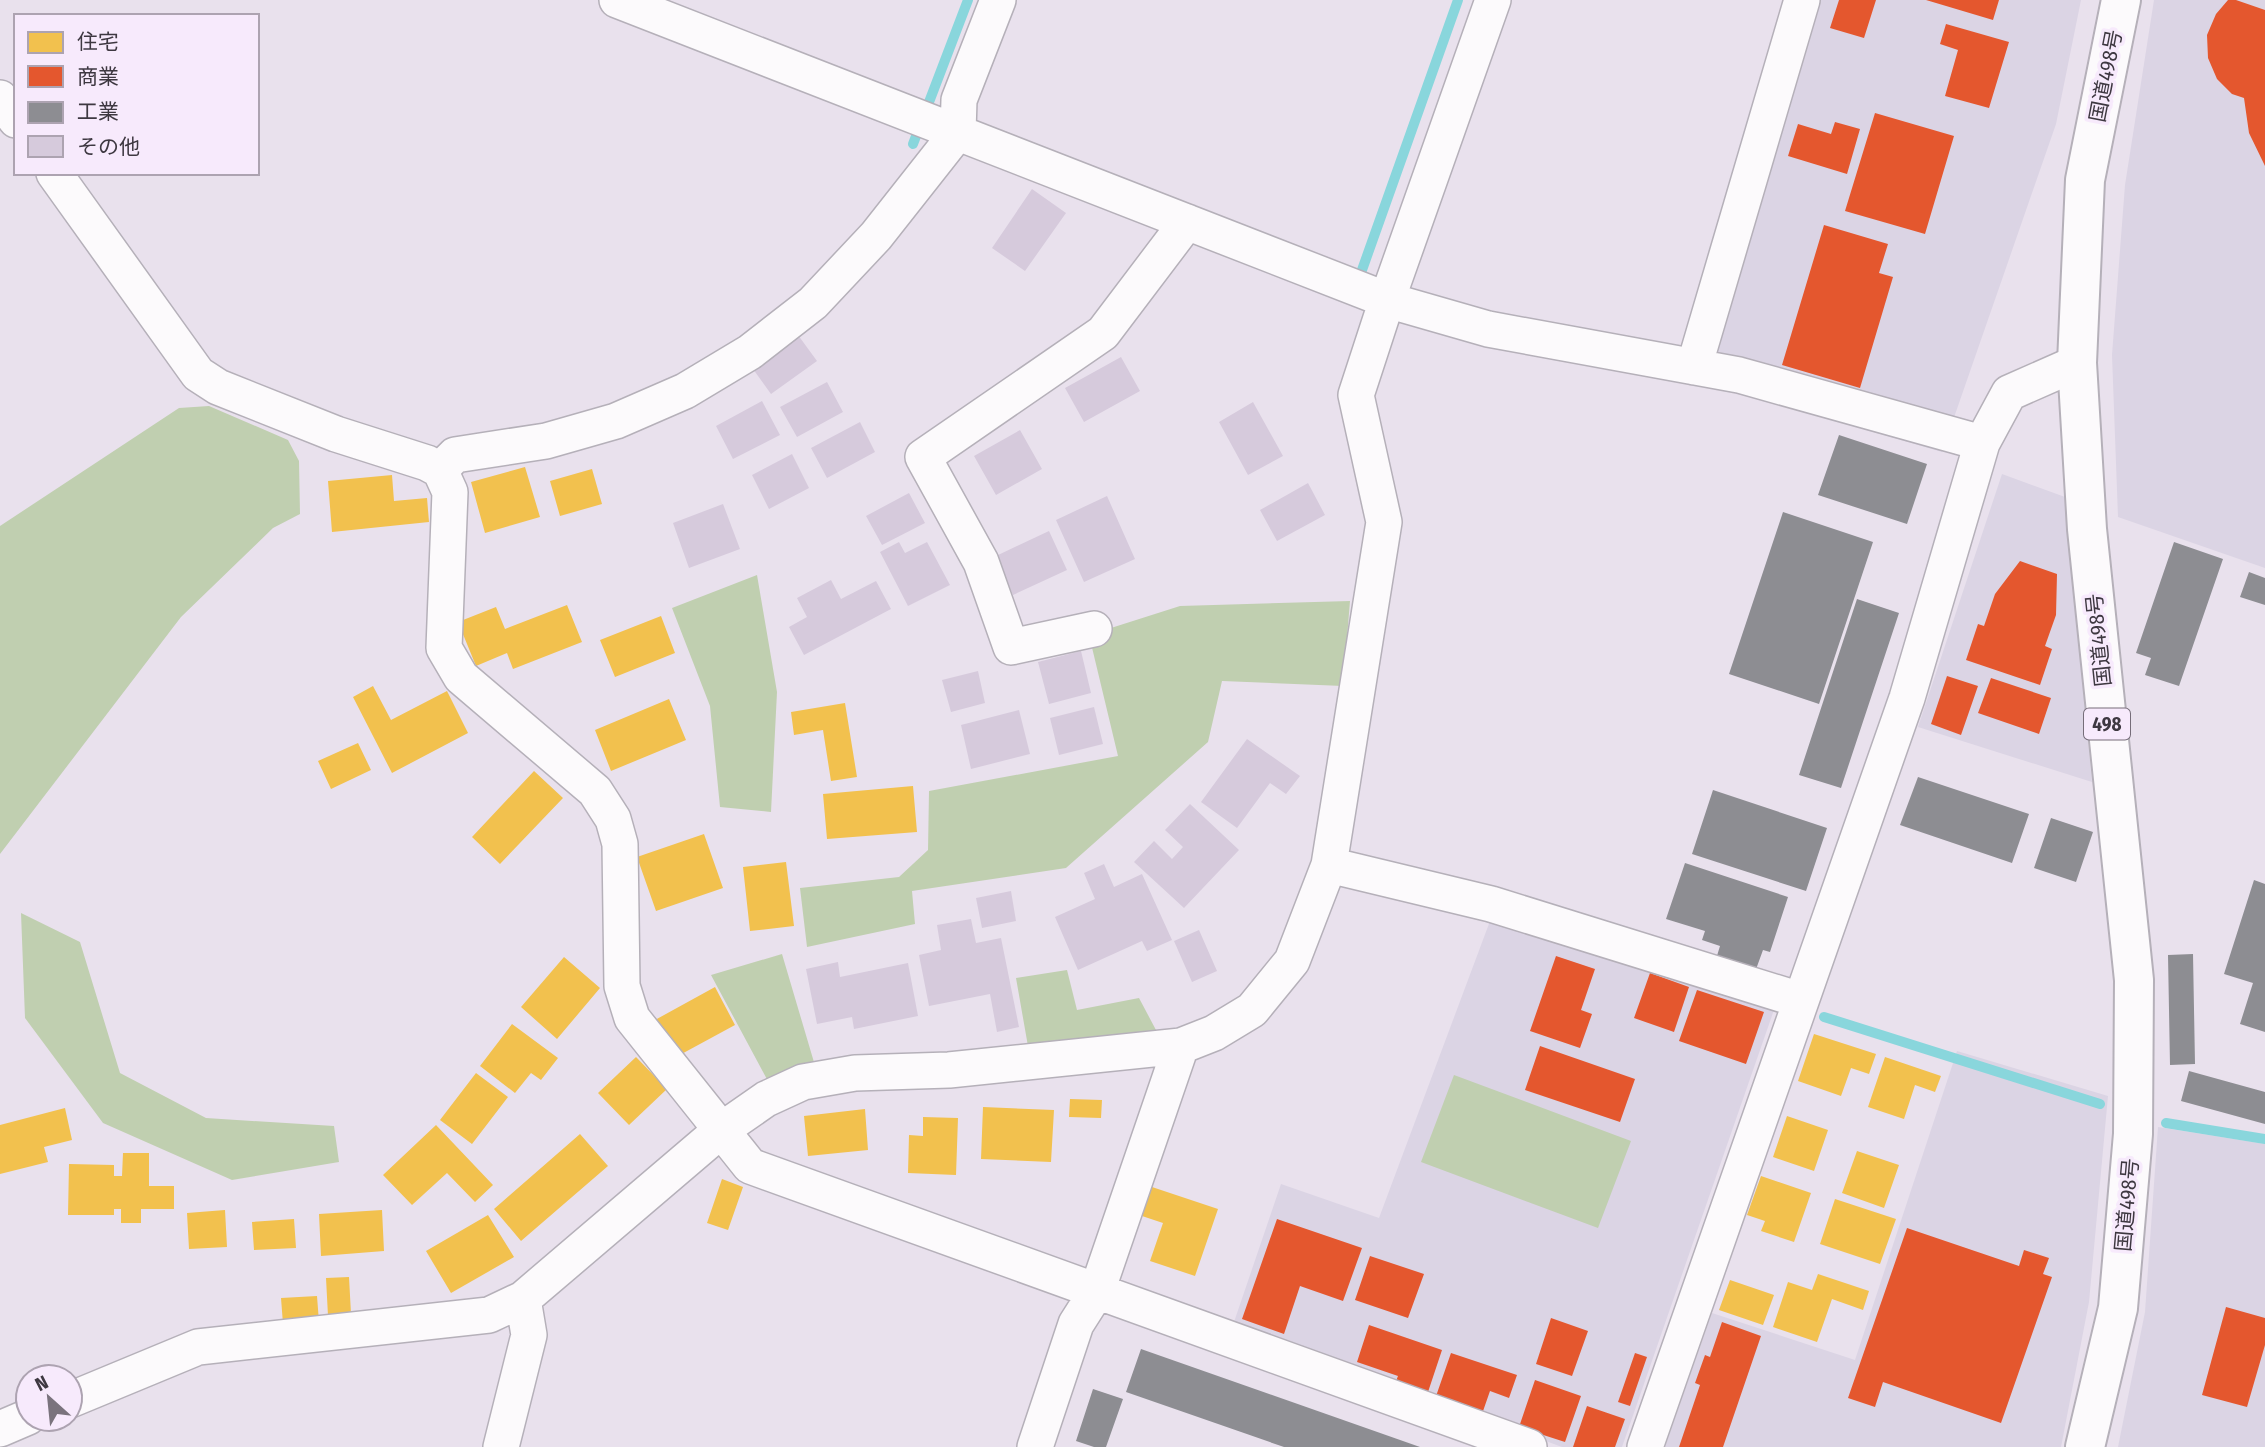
<svg xmlns="http://www.w3.org/2000/svg" width="2265" height="1447" viewBox="0 0 2265 1447" font-family="'Fira Sans Condensed','Noto Sans JP',sans-serif">
	<style>
		.commercial { fill: #dbd4e4 }
		.green { fill: #c0cfb0 }
		.homes { fill: #f2c14e }
		.shops { fill: #e4572e }
		.industry { fill: #8d8d92 }
		.lines { fill: none; stroke-linecap: round; stroke-linejoin: round }
		.stream { stroke: #89d6dc; stroke-width: 10 }
		.building { fill: #d6cadc }
		.minor-casing { stroke: #b5b0b9; stroke-width: 38 }
		.highway-casing { stroke: #b5b0b9; stroke-width: 42 }
		.minor { stroke: #fcfafc; stroke-width: 35 }
		.highway { stroke: #fcfafc; stroke-width: 38 }
		.labels { text-anchor: middle; stroke-width: 7; stroke-linejoin: round; paint-order: stroke }
		.shield { fill: #f7eafc; stroke: #766d79; stroke-width: 2 }
		.shield-label { font-size: 19px; font-weight: bold; fill: #3e3841 }
		.street-label { font-size: 21px; fill: #3e3841; stroke: #f7eafc }
	</style>
	<rect width="100%" height="100%" fill="#e9e1ed"/>
	<path class="commercial" d="M1792 0H2081L2056 124 1942 452 1737 392 1681 380Z
		M2154 0H2265V568L2118 517 2112 355 2125 185Z
		M2002 474 2065 497 2092 782 1918 727Z
		M1499 897 1783 984 1622 1447H1562L1233 1325 1281 1184 1379 1218Z
		M1957 1051 2108 1096 2089 1302 2061 1447H1665L1712 1313 1855 1360Z
		M2158 1127 2265 1144V1447H2118L2145 1312Z"/>
	<path class="green" d="M209 406 288 440 299 461 300 514 273 528 181 617 0 854V526L179 408Z
		M757 575 777 692 771 812 720 807 710 706 672 608Z
		M1350 601 1343 686 1222 681 1208 742 1066 868 912 891 915 924 807 947 800 888 899 877 928 850 929 791 1118 756 1089 635 1180 606Z
		M21 913 80 942 120 1073 206 1118 334 1126 339 1162 232 1180 103 1123 25 1018Z
		M782 954 816 1069 769 1083 711 975Z
		M1067 970 1077 1010 1139 998 1156 1030 1029 1052 1016 978Z
		M1454 1075 1631 1141 1598 1228 1421 1162Z"/>
	<path class="homes" d="M525 467 540 517 485 533 471 482Z
		M592 469 602 504 560 516 550 481Z
		M392 475 394 501 427 498 429 522 332 532 328 481Z
		M567 605 582 642 513 669 507 653 476 666 458 622 496 607 505 629Z
		M661 616 675 653 615 677 600 640Z
		M373 686 391 720 447 691 468 733 392 773 353 697Z
		M669 699 686 740 611 771 595 730Z
		M845 703 857 777 831 781 823 730 794 735 791 712Z
		M358 743 371 770 331 789 318 761Z
		M534 771 563 798 500 864 472 837Z
		M913 786 917 832 827 839 823 794Z
		M704 834 723 888 656 911 637 857Z
		M786 862 794 926 750 931 743 867Z
		M564 957 600 988 557 1039 521 1007Z
		M715 987 735 1025 676 1057 655 1020Z
		M512 1024 558 1058 541 1080 531 1073 515 1093 480 1066Z
		M1814 1034 1876 1054 1869 1074 1851 1068 1841 1096 1798 1081Z
		M636 1057 667 1089 629 1125 598 1093Z
		M1885 1057 1941 1076 1935 1092 1915 1085 1904 1119 1868 1107Z
		M476 1073 508 1097 472 1144 440 1120Z
		M1070 1099 1102 1100 1101 1118 1069 1117Z
		M983 1107 1054 1110 1051 1162 981 1159Z
		M65 1108 72 1140 44 1147 48 1162 0 1174V1125Z
		M865 1109 868 1150 808 1156 804 1116Z
		M1787 1116 1828 1130 1814 1171 1773 1157Z
		M923 1117 958 1118 956 1175 908 1173 909 1135 923 1136Z
		M436 1125 493 1185 475 1202 447 1173 412 1205 383 1175Z
		M580 1134 608 1166 521 1241 494 1209Z
		M1857 1151 1899 1165 1884 1208 1842 1193Z
		M123 1153H149V1186H174V1209H141V1223H121V1209H114V1215H68L69 1164 114 1165V1176H122Z
		M1761 1176 1811 1193 1794 1242 1761 1231 1765 1221 1747 1215Z
		M722 1179 743 1187 728 1230 707 1223Z
		M1152 1187 1218 1209 1195 1276 1150 1261 1163 1223 1142 1216Z
		M1835 1199 1896 1219 1880 1264 1820 1244Z
		M225 1210 227 1247 189 1249 187 1213Z
		M382 1210 384 1251 321 1256 319 1214Z
		M488 1215 514 1257 451 1293 426 1251Z
		M294 1219 296 1248 254 1250 252 1222Z
		M1818 1274 1869 1291 1863 1310 1832 1299 1817 1342 1773 1327 1788 1282 1812 1290Z
		M349 1277 351 1314 328 1316 326 1278Z
		M1730 1280 1774 1295 1763 1325 1719 1310Z
		M317 1296 319 1322 283 1324 281 1298Z"/>
	<path class="shops" d="M1839 0H1876L1864 38 1830 28Z
		M1926 0H1999L1993 20Z
		M2228 0H2236L2265 10V166L2249 133 2244 98 2232 94 2217 79 2208 58 2207 35 2216 14Z
		M1946 24 2009 42 1989 108 1945 96 1958 50 1940 44Z
		M1875 113 1954 136 1925 234 1845 211Z
		M1835 122 1860 129 1847 174 1788 156 1798 124 1831 134Z
		M1824 225 1888 244 1879 273 1893 277 1860 388 1782 365Z
		M2020 561 2057 574 2056 615 2045 646 2052 649 2040 685 1966 660 1978 624 1984 626 1995 594Z
		M1947 676 1978 686 1961 735 1931 724Z
		M1991 678 2051 698 2039 734 1978 713Z
		M1556 956 1595 969 1581 1010 1592 1014 1580 1048 1530 1031Z
		M1650 973 1689 987 1674 1032 1634 1018Z
		M1697 990 1764 1012 1746 1064 1679 1041Z
		M1540 1046 1635 1079 1620 1122 1525 1090Z
		M1277 1219 1362 1248 1343 1301 1300 1286 1284 1334 1242 1319Z
		M1907 1228 2019 1266 2024 1250 2049 1258 2043 1274 2052 1277 2001 1423 1883 1382 1875 1407 1848 1398Z
		M1370 1256 1424 1274 1408 1318 1355 1300Z
		M2226 1307 2265 1318V1345L2247 1407 2202 1395Z
		M1551 1318 1588 1331 1572 1376 1536 1364Z
		M1722 1322 1761 1336 1723 1447H1679L1700 1385 1695 1383 1705 1355 1710 1357Z
		M1369 1325 1442 1350 1428 1392 1396 1381 1398 1376 1357 1362Z
		M1451 1353 1517 1375 1509 1398 1490 1391 1482 1414 1435 1399Z
		M1635 1353 1647 1357 1630 1406 1618 1402Z
		M1535 1380 1581 1396 1565 1442 1519 1427Z
		M1587 1406 1625 1419 1615 1447H1573Z"/>
	<path class="industry" d="M1839 435 1927 464 1907 524 1818 495Z
		M1783 512 1873 542 1819 704 1729 674Z
		M2174 542 2223 559 2179 686 2145 675 2151 658 2136 653Z
		M2249 572 2265 578V605L2240 597Z
		M1857 599 1899 613 1841 788 1799 775Z
		M1918 777 2029 814 2012 863 1900 825Z
		M1713 790 1827 828 1806 891 1692 854Z
		M2051 818 2093 832 2076 882 2034 868Z
		M1685 863 1788 897 1770 952 1763 950 1755 972 1716 959 1720 946 1702 940 1705 931 1666 919Z
		M2254 880 2265 884V1032L2240 1024 2253 983 2224 974Z
		M2193 954 2195 1064 2170 1065 2168 955Z
		M2189 1071 2265 1092V1124L2181 1101Z
		M1141 1349 1420 1447H1284L1126 1392Z
		M1093 1389 1123 1399 1106 1447H1094L1076 1441Z"/>
	<g class="lines">
		<path class="stream" d="M913 144 968 0
			M1362 270 1458 0
			M1824 1017 2100 1104
			M2166 1123 2265 1139"/>
	</g>
	<path class="building" d="M1032 189 1066 213 1025 271 992 248Z
		M798 335 817 361 771 394 753 369Z
		M1121 357 1140 391 1084 422 1065 388Z
		M827 382 843 412 797 437 780 407Z
		M762 401 780 435 733 459 716 426Z
		M1253 402 1283 456 1248 475 1219 422Z
		M860 422 875 452 827 478 811 448Z
		M1020 430 1042 469 996 495 974 456Z
		M792 454 809 488 769 509 752 475Z
		M1308 483 1325 515 1277 541 1260 510Z
		M909 493 925 523 882 545 866 516Z
		M1107 496 1135 559 1084 582 1056 520Z
		M723 504 740 549 689 568 673 523Z
		M1049 531 1067 570 1013 595 996 556Z
		M899 542 905 553 927 542 950 585 908 606 880 552Z
		M831 580 841 599 876 581 891 609 804 655 789 627 807 617 797 598Z
		M1081 651 1091 693 1049 704 1038 662Z
		M978 671 985 703 951 712 942 680Z
		M1094 707 1103 744 1059 755 1050 718Z
		M1019 710 1030 754 971 769 961 725Z
		M1247 739 1300 776 1286 794 1270 783 1237 828 1201 802Z
		M1190 804 1239 850 1184 908 1134 862 1154 841 1172 859 1183 847 1165 830Z
		M1104 864 1114 887 1142 874 1172 940 1147 951 1142 941 1078 970 1055 917 1095 899 1084 873Z
		M1011 891 1016 921 982 928 976 898Z
		M971 919 976 943 1001 938 1019 1027 997 1032 990 994 929 1006 919 955 941 950 937 925Z
		M1199 930 1217 971 1192 982 1174 941Z
		M838 962 840 977 908 963 918 1016 854 1029 852 1017 817 1024 806 969Z"/>
	<g class="lines">
		<defs>
			<path id="minor" d="M617 0 1387 300 1488 329 1739 375 1982 443
				M0 98 16 120
				M54 173 198 374 218 387 336 434 427 463 440 470 450 492 444 648 461 677 595 791 613 819 620 844 622 986 632 1018 750 1166 1529 1447
				M1694 367 1802 0
				M440 470 455 455 546 441 616 421 685 391 750 352 813 303 876 236 958 132 959 100 998 0
				M1094 629 1011 647 981 562 923 457 1103 333 1187 222
				M1329 865 1491 904 1800 1000
				M70 1400 198 1347 489 1315 523 1299 720 1131 766 1099 803 1082 855 1073 949 1070 1181 1046 1214 1033 1252 1010 1292 961 1329 865 1384 522 1356 395 1387 300 1493 0
				M0 1429 28 1417
				M501 1447 529 1335 523 1299
				M1035 1447 1076 1324 1097 1291 1181 1046
				M1645 1447 1907 698 1982 443 2009 393 2077 363"/>
			<path id="highway" d="M2085 1447 2118 1308 2133 1134 2134 980 2087 529 2077 363 2085 180 2121 0"/>
		</defs>
		<use href="#minor" class="minor-casing"/>
		<use href="#highway" class="highway-casing"/>
		<use href="#minor" class="minor"/>
		<use href="#highway" class="highway"/>
	</g>
	<g class="labels">
		<rect class="shield" x="2084" y="708.5" width="46" height="31" rx="5"/>
		<g class="shield-label">
			<text x="2107" y="731">498</text>
		</g>
		<g class="street-label">
			<text transform="translate(2106 76) rotate(-79)" y="7">国道498号</text>
			<text transform="translate(2099 640) rotate(-96)" y="7">国道498号</text>
			<text transform="translate(2127 1205) rotate(-85)" y="7">国道498号</text>
		</g>
	</g>
	<rect x="14" y="14" width="245" height="161" fill="#f7eafc" stroke="#ada3b1" stroke-width="2"/>
	<rect x="28" y="32" width="35" height="21" fill="#f2c14e" stroke="#ada3b1" stroke-width="2"/>
	<text x="77" y="49" font-size="21" fill="#3e3841">住宅</text>
	<rect x="28" y="66" width="35" height="21" fill="#e4572e" stroke="#ada3b1" stroke-width="2"/>
	<text x="77" y="84" font-size="21" fill="#3e3841">商業</text>
	<rect x="28" y="102" width="35" height="21" fill="#8d8d92" stroke="#ada3b1" stroke-width="2"/>
	<text x="77" y="119" font-size="21" fill="#3e3841">工業</text>
	<rect x="28" y="136" width="35" height="21" fill="#d6cadc" stroke="#ada3b1" stroke-width="2"/>
	<text x="77" y="154" font-size="21" fill="#3e3841">その他</text>
	<g transform="translate(49 1398) rotate(333)"><circle r="33" fill="#f7eafc" stroke="#ada3b1" stroke-width="2"/>
	<path d="M0-5L12 26L0 18L-12 26Z" fill="#7a737d"/>
	<text y="-10" font-size="19" font-weight="bold" text-anchor="middle" fill="#3e3841">N</text>
	</g>
</svg>
